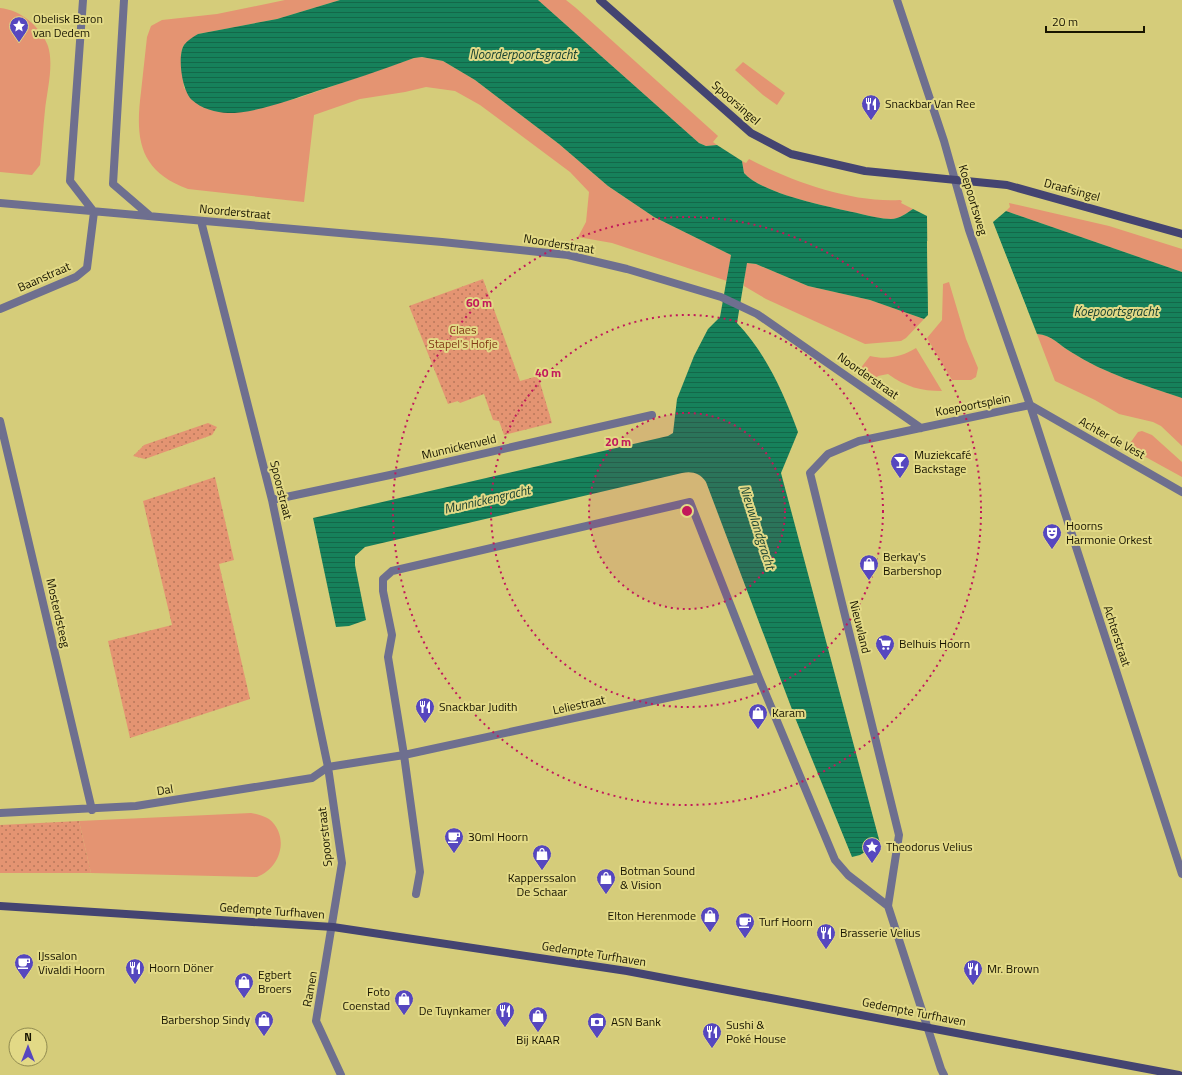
<svg xmlns="http://www.w3.org/2000/svg" width="1182" height="1075" viewBox="0 0 1182 1075" font-family="'Titillium Web',sans-serif">
	<style>
		.green { fill: #e49472 }
		.garden { fill: url(#garden-dots) }
		.water { fill: url(#water-rules) }
		.pier { fill: #d5cc7a }
		.lines { fill: none; stroke-linecap: round; stroke-linejoin: round }
		.street { stroke: #6e6f8f; stroke-width: 8 }
		.secondary { stroke: #444471; stroke-width: 8 }
		.ring { fill: none; stroke: #c2185b; stroke-width: 2; stroke-dasharray: 2 4 }
		.labels { text-anchor: middle; stroke-width: 4; stroke-linejoin: round; paint-order: stroke }
		.poi-label { font-size: 12px; fill: #181500; stroke: #e2d986; text-anchor: start }
		.street-label { font-size: 12px; fill: #181500; stroke: #e2d986 }
		.park-label { font-size: 12px; fill: #823916; stroke: #e2d986 }
		.water-label { font-size: 13px; font-style: italic; fill: #194231; stroke: #e2d986 }
		.centre { fill: #c2185b; stroke: #e2d986; stroke-width: 2 }
		.ring-label { font-size: 12px; text-anchor: middle; font-weight: bold; fill: #c2185b; stroke: #e2d986; stroke-width: 4; stroke-linejoin: round; paint-order: stroke }
	</style>
	<defs>
		<pattern id="garden-dots" width="8" height="8" patternUnits="userSpaceOnUse"><rect width="8" height="8" fill="#e49472"/><path d="M2 2h.1M6 6h.1" fill="none" stroke="#b8785b" stroke-width="1.8" stroke-linecap="round"/></pattern>
		<pattern id="water-rules" width="6" height="5" patternUnits="userSpaceOnUse"><rect width="6" height="5" fill="#16815b"/><path d="M0 2.5h6" fill="none" stroke="#136849"/></pattern>
	</defs>
	<rect width="100%" height="100%" fill="#d5cc7a"/>
	<path class="green" d="M285 0H340L277 19 198 34 183 46 181 54 184 88 230 113 264 107 298 98 414 58 422 57 443 61 475 80 559 144 608 186 654 217 731 255 727 281 612 243 578 237 586 222 589 192 570 172 480 105 455 91 426 87 405 92 360 99 314 115 304 202 188 189C139 171 135 139 141 92 143 74 145 55 147 37L151 26 162 20 217 14Z
		M538 0H566L576 8 718 136 713 142 717 145 706 146 699 143Z
		M0 8C21 10 41 27 48 46 54 65 47 91 45 110 43 129 42 147 40 165L32 175 0 172Z
		M743 62 785 93 777 105 763 95 735 70Z
		M749 159C791 181 851 203 900 200L902 201 901 203 913 209C907 213 899 219 891 219 881 219 871 216 861 214 831 207 764 195 744 173L742 161 746 163Z
		M1009 203 1109 226 1182 249V272L1006 211 1010 207Z
		M746 263 756 264 808 286 870 300 924 319 906 338 901 341 865 344 766 299 744 286Z
		M949 282 966 339 978 368 976 377 971 380H952L927 338 942 320 943 284Z
		M1037 334C1052 335 1059 345 1071 352 1105 374 1144 385 1182 398V446L1161 426 1153 422 1119 414 1095 400 1055 381Z
		M916 348 942 391C921 391 906 387 888 374L878 376 875 379 860 369 870 356C887 360 901 357 916 348Z
		M1142 431 1152 435 1182 462V477L1131 449 1128 446 1138 432Z
		M251 813C257 814 264 816 269 819 290 836 281 868 257 877L91 873 79 821Z"/>
	<path class="garden" d="M483 279 520 381 538 376 552 423 504 435 499 421 493 420 484 394 460 403 458 401 448 404 409 306Z
		M208 423 217 427 212 435 145 459 133 456 144 445Z
		M215 477 234 560 219 564 250 699 130 738 108 641 172 625 143 501Z
		M79 821 91 873H0V825Z"/>
	<path class="water" d="M340 0H538L699 143 706 146 717 145 742 161 744 173C764 195 831 207 861 214 871 216 881 219 891 219 899 219 907 213 913 209L927 216 928 315 924 319 870 300 808 286 756 264 747 263 737 323C766 353 784 394 798 432L781 473 880 843 860 855 852 857 796 720 706 482C700 473 692 471 682 473L365 547 355 556V565L366 620 349 626 336 627 313 518 668 436 673 433 677 399 694 356 708 329 720 317 731 255 654 217 608 186 559 144 475 80 443 61 422 57 414 58C382 70 349 81 317 91 290 100 256 113 228 113 217 113 200 108 192 100 182 91 177 56 184 45 188 40 193 37 198 34L277 19Z
		M1006 211 1182 272V398C1144 385 1105 374 1071 352 1059 345 1052 335 1037 334L993 222Z"/>
	<path class="pier" d="M927 241H929L930 295 928 294Z
		M1001 248 1003 249 1027 309H1025Z"/>
	<g class="lines">
		<path class="street" d="M83 0 70 181 94 212
			M124 0 113 184 149 215
			M897 0 944 141 969 230 1030 405 1182 874
			M0 203 442 242 568 255 627 269 721 297 757 314 921 428
			M201 221 272 500 328 767 342 863 316 1021 341 1075
			M0 309 76 277 87 268 94 212
			M1030 405 1182 492
			M0 421 92 810
			M272 500 390 475 652 415
			M0 813 136 806 312 778 328 767 404 755 759 678
			M416 894 420 872 404 755 388 657 392 635 383 591V579L392 571 690 502 759 678 835 860 848 875 888 906
			M944 1075 941 1069 888 906 899 835 810 473 828 454 859 441 1030 405"/>
		<path class="secondary" d="M600 0 751 133 791 154 865 171 1007 185 1182 234
			M0 906 333 927 627 971 1179 1075"/>
	</g>
	<circle cx="687" cy="511" r="98" fill="#c2185b" fill-opacity=".12"/>
	<g class="ring">
		<circle cx="687" cy="511" r="98"/>
		<circle cx="687" cy="511" r="196"/>
		<circle cx="687" cy="511" r="294"/>
	</g>
	<defs>
		<symbol id="sight-pin" viewBox="-11 -11 22 30"><path d="M0 17L-7.5 6A9.5 9.5 0 1 1 7.5 6Z" fill="#5647bf" stroke="#e2d986"/><path d="M0-6L1.8-2.2L6-1.7L2.9 1.2L3.7 5.4L0 3.3L-3.7 5.4L-2.9 1.2L-6-1.7L-1.8-2.2Z" fill="#fff"/></symbol>
		<symbol id="restaurant-pin" viewBox="-11 -11 22 30"><path d="M0 17L-7.5 6A9.5 9.5 0 1 1 7.5 6Z" fill="#5647bf" stroke="#e2d986"/><path d="M-5-6h1v4h1v-4h1v4h1v-4h1v5L-1.5 .5V6h-2V.5L-5-1ZM5-6V6H3V1.5H1.5Q1.5-4 5-6Z" fill="#fff"/></symbol>
		<symbol id="bar-pin" viewBox="-11 -11 22 30"><path d="M0 17L-7.5 6A9.5 9.5 0 1 1 7.5 6Z" fill="#5647bf" stroke="#e2d986"/><path d="M-6-5H6L.8 .8V4.5H3.5V6h-7V4.5H-.8V.8Z" fill="#fff"/></symbol>
		<symbol id="theatre-pin" viewBox="-11 -11 22 30"><path d="M0 17L-7.5 6A9.5 9.5 0 1 1 7.5 6Z" fill="#5647bf" stroke="#e2d986"/><path d="M-5-5.5Q0-4 5-5.5V0Q5 5 0 6Q-5 5-5 0ZM-3.3-2.5H-1v1.5H-3.3ZM1-2.5H3.3v1.5H1ZM-2.8 1Q0 5.5 2.8 1Z" fill="#fff"/></symbol>
		<symbol id="shop-pin" viewBox="-11 -11 22 30"><path d="M0 17L-7.5 6A9.5 9.5 0 1 1 7.5 6Z" fill="#5647bf" stroke="#e2d986"/><path d="M-5-2.5h2.3a2.7 3.5 0 0 1 5.4 0H5L5.5 6h-11ZM-1.5-2.5h3a1.5 2.3 0 0 0-3 0Z" fill="#fff"/></symbol>
		<symbol id="supermarket-pin" viewBox="-11 -11 22 30"><path d="M0 17L-7.5 6A9.5 9.5 0 1 1 7.5 6Z" fill="#5647bf" stroke="#e2d986"/><path d="M-6-5.5h2.5l.6 2H6L4.5 2H-2.5L-4.4-4H-6ZM-1.5 3.2a1.3 1.3 0 1 0 .1 0ZM3 3.2a1.3 1.3 0 1 0 .1 0Z" fill="#fff"/></symbol>
		<symbol id="cafe-pin" viewBox="-11 -11 22 30"><path d="M0 17L-7.5 6A9.5 9.5 0 1 1 7.5 6Z" fill="#5647bf" stroke="#e2d986"/><path d="M-5.5-4.5H6V0H3Q3 3.5 0 3.5H-2.5Q-5.5 3.5-5.5 0ZM3-3.2v2h1.7v-2ZM-6 4.5H4V6H-6Z" fill="#fff"/></symbol>
		<symbol id="bank-pin" viewBox="-11 -11 22 30"><path d="M0 17L-7.5 6A9.5 9.5 0 1 1 7.5 6Z" fill="#5647bf" stroke="#e2d986"/><path d="M-6-4H6V4H-6ZM0-2.3a2.3 2.3 0 1 0 0 4.6a2.3 2.3 0 1 0 0-4.6Z" fill="#fff"/></symbol>
	</defs>
	<g fill-rule="evenodd">
		<use href="#sight-pin" x="8" y="15" width="22" height="30"/>
		<use href="#restaurant-pin" x="860" y="93" width="22" height="30"/>
		<use href="#bar-pin" x="889" y="451" width="22" height="30"/>
		<use href="#theatre-pin" x="1041" y="522" width="22" height="30"/>
		<use href="#shop-pin" x="858" y="553" width="22" height="30"/>
		<use href="#supermarket-pin" x="874" y="633" width="22" height="30"/>
		<use href="#restaurant-pin" x="414" y="696" width="22" height="30"/>
		<use href="#shop-pin" x="747" y="702" width="22" height="30"/>
		<use href="#cafe-pin" x="443" y="826" width="22" height="30"/>
		<use href="#sight-pin" x="861" y="836" width="22" height="30"/>
		<use href="#shop-pin" x="531" y="843" width="22" height="30"/>
		<use href="#shop-pin" x="595" y="867" width="22" height="30"/>
		<use href="#shop-pin" x="699" y="905" width="22" height="30"/>
		<use href="#cafe-pin" x="734" y="911" width="22" height="30"/>
		<use href="#restaurant-pin" x="815" y="922" width="22" height="30"/>
		<use href="#cafe-pin" x="13" y="952" width="22" height="30"/>
		<use href="#restaurant-pin" x="124" y="957" width="22" height="30"/>
		<use href="#restaurant-pin" x="962" y="958" width="22" height="30"/>
		<use href="#shop-pin" x="233" y="971" width="22" height="30"/>
		<use href="#shop-pin" x="393" y="988" width="22" height="30"/>
		<use href="#restaurant-pin" x="494" y="1000" width="22" height="30"/>
		<use href="#shop-pin" x="527" y="1005" width="22" height="30"/>
		<use href="#shop-pin" x="253" y="1009" width="22" height="30"/>
		<use href="#bank-pin" x="586" y="1011" width="22" height="30"/>
		<use href="#restaurant-pin" x="701" y="1021" width="22" height="30"/>
	</g>
	<g class="labels">
		<g class="poi-label">
			<text x="33" y="23">Obelisk Baron<tspan x="33" dy="14">van Dedem</tspan></text>
			<text x="885" y="108">Snackbar Van Ree</text>
			<text x="914" y="459">Muziekcafé<tspan x="914" dy="14">Backstage</tspan></text>
			<text x="1066" y="530">Hoorns<tspan x="1066" dy="14">Harmonie Orkest</tspan></text>
			<text x="883" y="561">Berkay's<tspan x="883" dy="14">Barbershop</tspan></text>
			<text x="899" y="648">Belhuis Hoorn</text>
			<text x="439" y="711">Snackbar Judith</text>
			<text x="772" y="717">Karam</text>
			<text x="468" y="841">30ml Hoorn</text>
			<text x="886" y="851">Theodorus Velius</text>
			<text x="620" y="875">Botman Sound<tspan x="620" dy="14">&amp; Vision</tspan></text>
			<text x="542" y="882" text-anchor="middle">Kapperssalon<tspan x="542" dy="14">De Schaar</tspan></text>
			<text x="696" y="920" text-anchor="end">Elton Herenmode</text>
			<text x="759" y="926">Turf Hoorn</text>
			<text x="840" y="937">Brasserie Velius</text>
			<text x="38" y="960">IJssalon<tspan x="38" dy="14">Vivaldi Hoorn</tspan></text>
			<text x="149" y="972">Hoorn Döner</text>
			<text x="987" y="973">Mr. Brown</text>
			<text x="258" y="979">Egbert<tspan x="258" dy="14">Broers</tspan></text>
			<text x="390" y="996" text-anchor="end">Foto<tspan x="390" dy="14">Coenstad</tspan></text>
			<text x="491" y="1015" text-anchor="end">De Tuynkamer</text>
			<text x="250" y="1024" text-anchor="end">Barbershop Sindy</text>
			<text x="611" y="1026">ASN Bank</text>
			<text x="726" y="1029">Sushi &amp;<tspan x="726" dy="14">Poké House</tspan></text>
			<text x="538" y="1044" text-anchor="middle">Bij KAAR</text>
		</g>
		<g class="street-label">
			<text transform="translate(736 103) rotate(41)" y="4">Spoorsingel</text>
			<text transform="translate(1072 190) rotate(15)" y="4">Draafsingel</text>
			<text transform="translate(973 200) rotate(73)" y="4">Koepoortsweg</text>
			<text transform="translate(235 212) rotate(5)" y="4">Noorderstraat</text>
			<text transform="translate(559 244) rotate(9)" y="4">Noorderstraat</text>
			<text transform="translate(44 277) rotate(-24)" y="4">Baanstraat</text>
			<text transform="translate(868 376) rotate(35)" y="4">Noorderstraat</text>
			<text transform="translate(973 405) rotate(-11)" y="4">Koepoortsplein</text>
			<text transform="translate(1112 438) rotate(29)" y="4">Achter de Vest</text>
			<text transform="translate(459 447) rotate(-13)" y="4">Munnickenveld</text>
			<text transform="translate(281 490) rotate(76)" y="4">Spoorstraat</text>
			<text transform="translate(58 613) rotate(77)" y="4">Mosterdsteeg</text>
			<text transform="translate(860 627) rotate(76)" y="4">Nieuwland</text>
			<text transform="translate(1117 636) rotate(72)" y="4">Achterstraat</text>
			<text transform="translate(579 705) rotate(-12)" y="4">Leliestraat</text>
			<text transform="translate(165 790) rotate(-9)" y="4">Dal</text>
			<text transform="translate(325 837) rotate(-96)" y="4">Spoorstraat</text>
			<text transform="translate(272 911) rotate(4)" y="4">Gedempte Turfhaven</text>
			<text transform="translate(594 954) rotate(9)" y="4">Gedempte Turfhaven</text>
			<text transform="translate(310 989) rotate(-80)" y="4">Ramen</text>
			<text transform="translate(914 1012) rotate(11)" y="4">Gedempte Turfhaven</text>
		</g>
		<g class="park-label">
			<text x="463" y="334">Claes<tspan x="463" dy="14">Stapel's Hofje</tspan></text>
		</g>
		<g class="water-label">
			<text x="523" y="59">Noorderpoortsgracht</text>
			<text x="1116" y="316">Koepoortsgracht</text>
			<text transform="translate(487 499) rotate(-13)" y="5">Munnickengracht</text>
			<text transform="translate(758 527) rotate(72)" y="5">Nieuwlandgracht</text>
		</g>
	</g>
	<circle cx="687" cy="511" r="6" class="centre"/>
	<g class="ring-label">
		<text x="479" y="307">60 m</text>
		<text x="548" y="377">40 m</text>
		<text x="618" y="446">20 m</text>
	</g>
	<g transform="translate(28 1047)"><circle r="19" fill="#e2d986" stroke="#918b50"/>
	<path d="M0-3L7 15L0 10L-7 15Z" fill="#5647bf"/>
	<text y="-6" font-size="11" font-weight="bold" text-anchor="middle" fill="#181500">N</text>
	</g>
	<path d="M1046 26v6h98v-6" fill="none" stroke="#181500" stroke-width="2"/>
	<text x="1052" y="26" font-size="12" fill="#181500" stroke="#e2d986" stroke-width="3" paint-order="stroke">20 m</text>
</svg>
